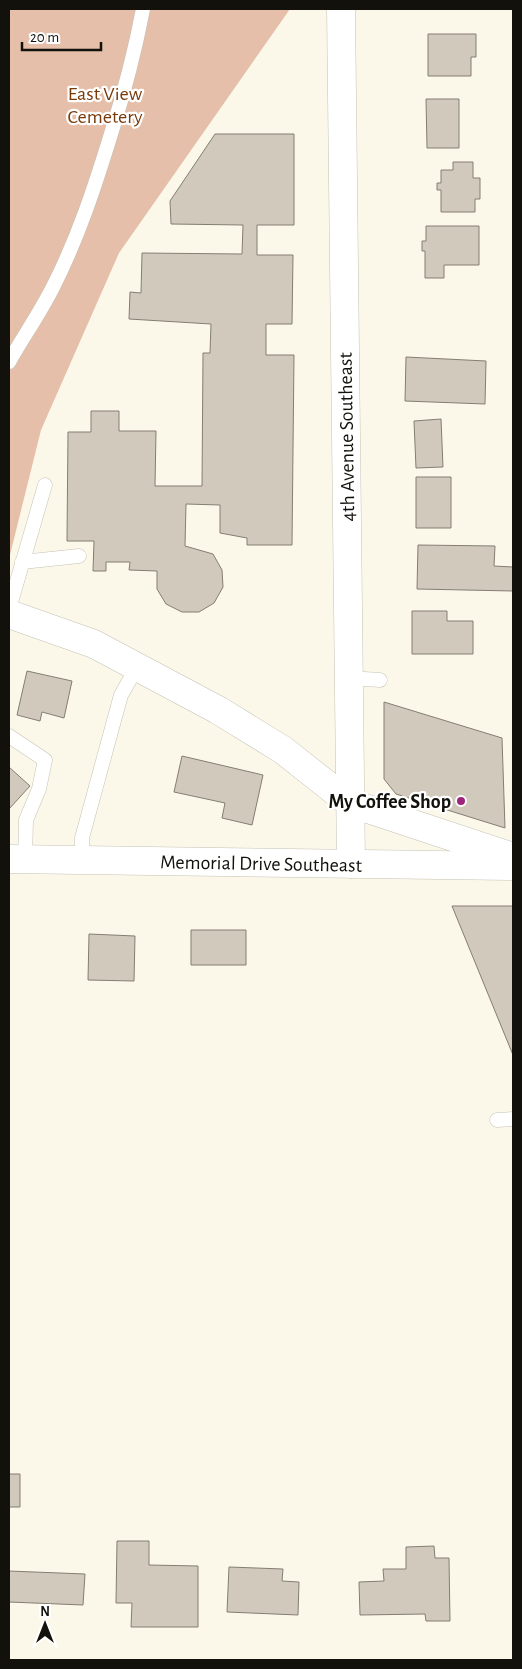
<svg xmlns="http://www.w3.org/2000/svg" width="522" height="1669" viewBox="0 0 522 1669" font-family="'Alegreya Sans',sans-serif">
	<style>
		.green { fill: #e5bfa9 }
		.building { fill: #d2c9bd; stroke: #857d72 }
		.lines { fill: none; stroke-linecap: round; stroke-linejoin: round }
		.service-casing { stroke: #c5c2b4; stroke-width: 15 }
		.minor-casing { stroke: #c5c2b4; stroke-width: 29 }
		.primary-casing { stroke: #c5c2b4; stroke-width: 29 }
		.service { stroke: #fff; stroke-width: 14 }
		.minor { stroke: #fff; stroke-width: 28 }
		.primary { stroke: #fff; stroke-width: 28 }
		.poi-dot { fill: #9f257c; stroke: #fff; stroke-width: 2 }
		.labels { text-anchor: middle; stroke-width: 4.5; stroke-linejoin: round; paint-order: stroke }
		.park-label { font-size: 20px; fill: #783a09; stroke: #fff }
		.street-label { font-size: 20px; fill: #12110c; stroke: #fff }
		.poi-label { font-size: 20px; font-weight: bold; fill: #12110c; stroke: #fff; text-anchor: end }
	</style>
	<rect width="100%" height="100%" fill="#fbf8e9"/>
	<path class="green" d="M9 9H290L119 253 41 430 9 559Z"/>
	<path class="building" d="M428 34H476V57H471V76H428Z
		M426 99H459V148H427Z
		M215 134H294V225H257V255H293L292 324H266V355H294L292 545H247V538L220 533V505L186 504 185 546 213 554 222 570 223 587 214 603 199 612H182L166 604 157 589V571L129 570 130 562H106V571H93L94 541H67L68 432H91V411H119V431H156L155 486H202L203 353H210L211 324 129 319 130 292 141 293 142 253 242 254 243 225 171 224 170 201Z
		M453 162H473V178H480V199H475V212H441V190H437V183H441V170H453Z
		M426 226H479V265H444V278H425V251H422V241H426Z
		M406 357 486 361 485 404 405 401Z
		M441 419 443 467 416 468 414 421Z
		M416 477H451V528H416Z
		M418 545 495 546 494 566 513 567V591L417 589Z
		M412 611H447V621H473V654H412Z
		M27 671 72 681 64 718 42 712 40 721 17 715Z
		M384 702 502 738 505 828 396 794 384 779Z
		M182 756 263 775 252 825 222 818 225 803 174 792Z
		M9 767 30 786 9 809Z
		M452 906H513V1055Z
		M191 930H246V965H191Z
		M89 934 135 936 134 981 88 980Z
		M9 1474H20V1507H9Z
		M117 1541H149V1565L198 1566V1627H131L132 1603H116Z
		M434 1546 435 1558H449L450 1621H426L425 1614 360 1615 359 1582 384 1581 383 1569H406V1547Z
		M229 1567 283 1569 282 1581 299 1582 298 1615 227 1612Z
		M9 1571 85 1574 83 1605 9 1602Z"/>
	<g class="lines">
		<defs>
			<path id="service" d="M9 362C23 337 40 313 53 287 78 238 95 186 111 134 124 93 135 51 143 9
				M22 562 79 556
				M9 609 45 485
				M349 678 380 680
				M9 736 45 760 39 789 26 820 25 859
				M82 860V838L121 695 137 667
				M497 1120 513 1119"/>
			<path id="minor" d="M341 9 351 864
				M9 614 94 644 218 710 283 750 350 803 513 857"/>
			<path id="primary" d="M9 859 513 866"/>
		</defs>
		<use href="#service" class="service-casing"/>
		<use href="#minor" class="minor-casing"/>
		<use href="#primary" class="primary-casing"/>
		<use href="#service" class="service"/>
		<use href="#minor" class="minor"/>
		<use href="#primary" class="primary"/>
	</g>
	<circle class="poi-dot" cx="461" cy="801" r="5"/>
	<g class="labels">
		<g class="park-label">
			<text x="105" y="100">East View<tspan x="105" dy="23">Cemetery</tspan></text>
		</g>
		<g class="street-label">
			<text transform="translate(346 437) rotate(-91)" y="7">4th Avenue Southeast</text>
			<text transform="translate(261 863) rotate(1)" y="7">Memorial Drive Southeast</text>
		</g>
		<g class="poi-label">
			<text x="451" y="808">My Coffee Shop</text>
		</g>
	</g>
	<rect width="522" height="1669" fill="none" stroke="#12110c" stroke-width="20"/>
	<g transform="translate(45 1624)" stroke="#ffffff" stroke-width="4" paint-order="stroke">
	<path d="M0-4L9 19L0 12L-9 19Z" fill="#12110c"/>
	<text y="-8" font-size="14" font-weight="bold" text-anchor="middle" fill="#12110c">N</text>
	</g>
	<path d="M22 42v8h79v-8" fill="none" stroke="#12110c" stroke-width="2.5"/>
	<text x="30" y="42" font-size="15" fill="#12110c" stroke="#ffffff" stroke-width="4" paint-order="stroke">20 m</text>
</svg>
